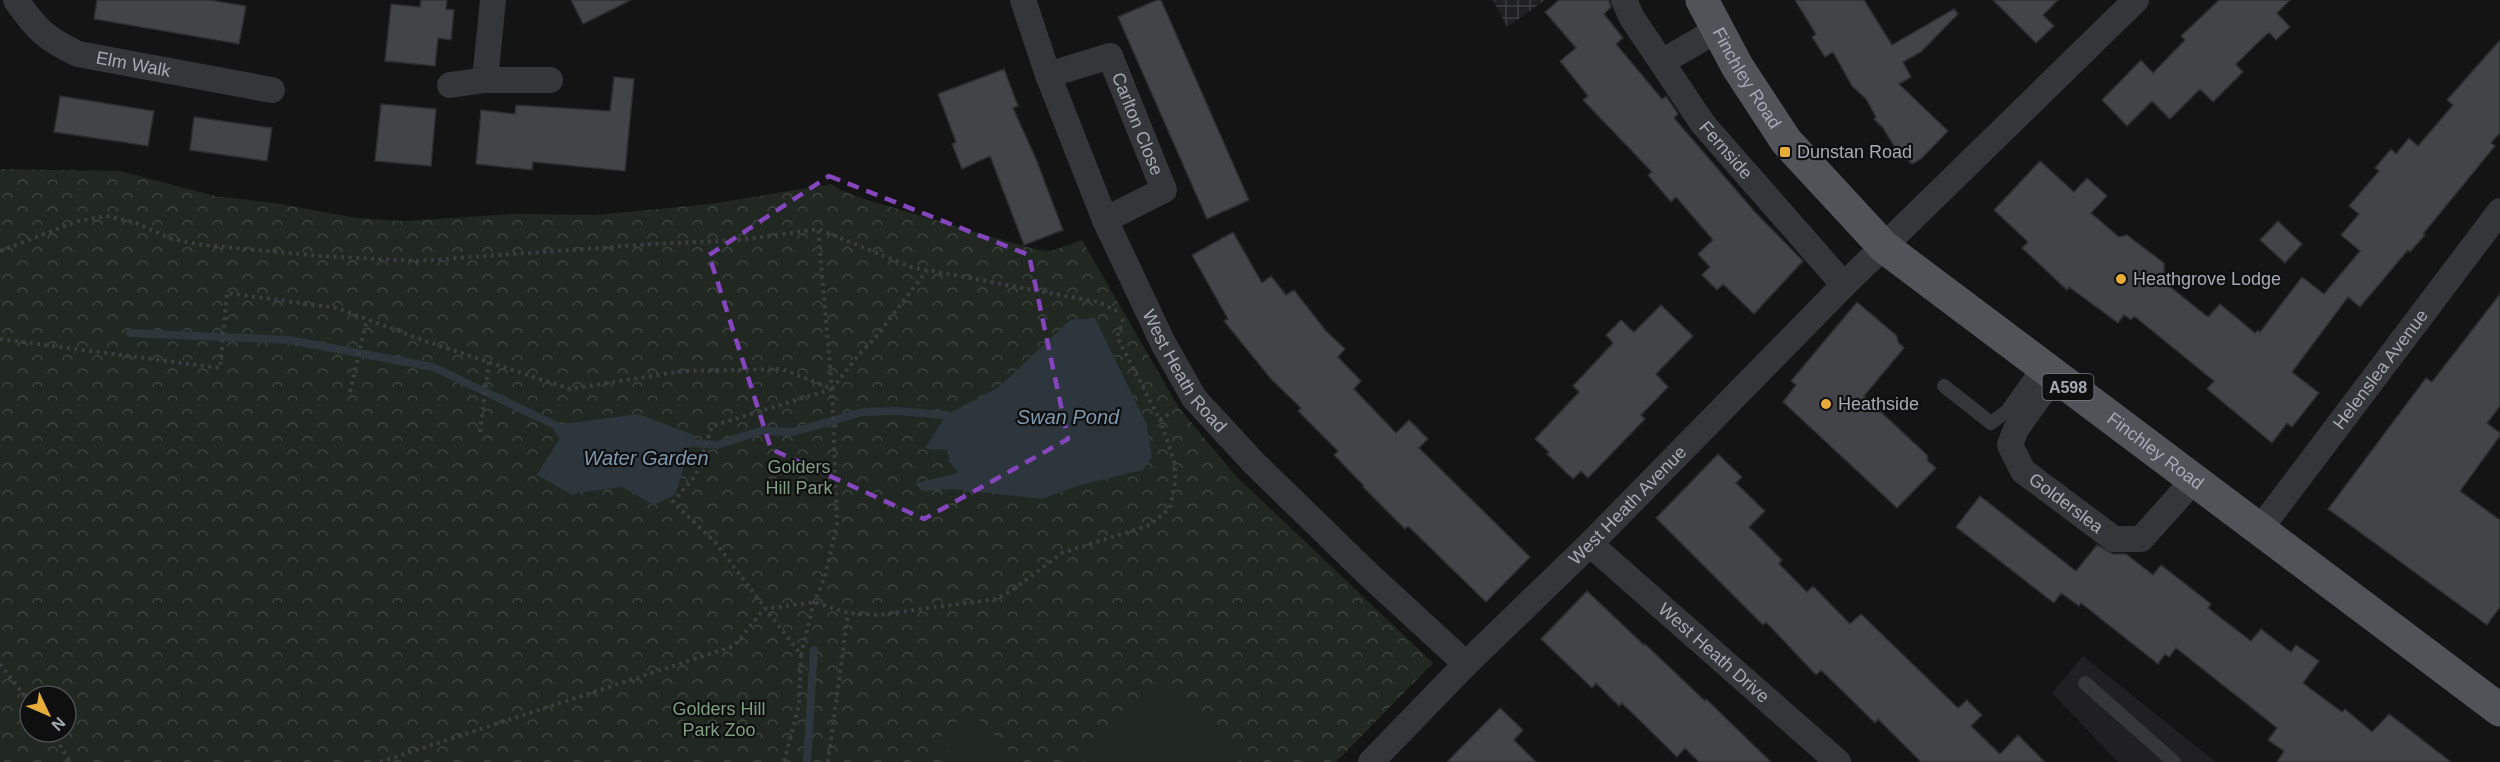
<svg xmlns="http://www.w3.org/2000/svg" width="2500" height="762" viewBox="0 0 2500 762" font-family="Arial,sans-serif">
	<style>
		.built { fill: #202022 }
		.industrial { fill: url(#industrial-grid) }
		.park { fill: url(#park-crowns); fill-rule: evenodd }
		.pitch { fill: #202821 }
		.water { fill: #2d363d }
		.lines { fill: none; stroke-linecap: round; stroke-linejoin: round }
		.stream { stroke: #2d363d; stroke-width: 8 }
		.building { fill: #434448; stroke: #2e2e31; stroke-width: 1.5 }
		.path { stroke: #3b3d41; stroke-width: 4; stroke-dasharray: 3 4.5; stroke-linecap: butt }
		.service { stroke: #35363a; stroke-width: 14 }
		.minor { stroke: #35363a; stroke-width: 26 }
		.primary { stroke: #515359; stroke-width: 33 }
		.marked { fill: none; stroke: #8445bd; stroke-width: 4.5; stroke-dasharray: 12 8; stroke-linejoin: round }
		.poi-dot { fill: #e8ad39; stroke: #0f0f10; stroke-width: 2 }
		.labels { text-anchor: middle; stroke-width: 4.5; stroke-linejoin: round; paint-order: stroke }
		.shield { fill: #0f0f10; stroke: #797c84; stroke-width: 1.5 }
		.shield-label { font-size: 16px; font-weight: bold; fill: #a6aab5 }
		.street-label { font-size: 18px; fill: #a6aab5; stroke: #0f0f10 }
		.poi-label { font-size: 18px; fill: #a6aab5; stroke: #0f0f10; text-anchor: start }
		.park-label { font-size: 18px; fill: #7e9f80; stroke: #0f0f10 }
		.water-label { font-size: 20px; font-style: italic; fill: #7e98ae; stroke: #0f0f10 }
	</style>
	<defs>
		<pattern id="industrial-grid" width="8" height="8" patternUnits="userSpaceOnUse" patternTransform="scale(1.5)"><rect width="8" height="8" fill="#202022"/><path d="M0 4h8M4 0v8" fill="none" stroke="#3d3e40"/></pattern>
		<pattern id="park-crowns" width="20" height="18" patternUnits="userSpaceOnUse" patternTransform="scale(1.5)"><rect width="20" height="18" fill="#202821"/><path d="M2 6a3 3 0 1 1 6 0M12 15a3 3 0 1 1 6 0" fill="none" stroke="#3d443f"/></pattern>
	</defs>
	<rect width="100%" height="100%" fill="#141415"/>
	<path class="built" d="M2083 656 2216 762H2118L2052 693Z"/>
	<path class="industrial" d="M1493 0H1545L1507 27Z"/>
	<path class="park" d="M0 169 120 171 215 196 274 203 357 218 402 221 512 214 595 215 710 204 832 184 838 189 864 199 1037 250 1051 251 1082 240 1179 408 1236 476 1433 663 1336 762H0ZM30 696H66V732H30Z"/>
	<path class="pitch" d="M1163 684 1240 762H1084Z
		M969 710 1020 762H959L938 740Z"/>
	<path class="water" d="M1095 318 1147 425 1152 457 1143 470 1080 485 1042 499 952 489 922 491 915 483 956 474 957 471 949 461V451C941 447 934 452 925 448L946 415 999 387 1070 320Z
		M638 414 694 435 675 495 653 505 622 487 570 494 537 475 562 435 555 425Z"/>
	<g class="lines">
		<path class="stream" d="M130 333 289 340 433 367 555 425 562 435
			M692 443 717 445 760 431 793 432 862 412 897 411 946 415
			M807 762 814 650"/>
	</g>
	<path class="building" d="M97 0H210L246 6 239 44 94 19Z
		M421 0H447L446 9 454 10 451 40 438 38 435 66 385 61 391 4 420 7Z
		M571 0H631L583 24Z
		M1157 0H1161L1249 200 1207 219 1118 17Z
		M1559 0H1609L1611 7 1604 14 1623 38 1616 44 1662 99 1666 96 1678 114 1674 118 1755 212 1803 261 1754 314 1723 284 1717 290 1702 275 1710 267 1698 254 1713 240 1676 197 1671 202 1648 175 1652 172 1583 100 1588 96 1560 61 1576 48 1545 12Z
		M1795 0H1864L1892 45 1954 9 1958 14 1921 52 1903 62 1911 77 1899 84 1948 131 1921 159 1912 164 1894 146 1883 128 1874 119 1876 117 1866 99 1852 86 1833 52 1825 57 1812 37 1816 34Z
		M1993 0H2058L2043 15 2054 26 2036 43Z
		M2219 0H2290L2277 13 2290 27 2276 40 2269 32 2236 64 2243 72 2213 102 2200 89 2170 119 2152 101 2127 126 2102 100 2141 60 2153 73 2185 40 2181 36Z
		M2500 40V133L2491 143 2495 146 2423 234 2425 235 2410 252 2408 250 2360 307 2348 297 2292 372 2319 393 2292 427 2287 423 2272 443 2207 389 2214 381 2134 316 2131 320 2124 315 2118 323 2069 287 2067 290 2022 248 2028 242 1994 210 2040 161 2074 192 2087 178 2107 196 2091 213 2119 237 2127 235 2164 263V282L2208 317 2220 304 2255 333 2258 330 2260 332 2302 277 2324 294 2360 251 2341 235 2359 214 2349 206 2379 171 2375 168 2391 149 2396 154 2409 138 2418 146 2453 105 2447 100Z
		M1004 69 1018 106 1013 108 1036 159 1063 230 1024 245 990 156 962 169 952 144 956 142 938 94Z
		M614 77 634 79 625 171 533 162 532 170 476 164 481 110 515 114 516 105 610 111Z
		M60 96 154 111 148 146 54 132Z
		M381 104 436 109 431 166 375 161Z
		M194 117 272 128 267 161 190 150Z
		M2278 221 2302 244 2285 263 2260 240Z
		M1233 232 1262 283 1271 276 1286 295 1294 290 1326 331 1345 349 1338 357 1361 381 1354 389 1396 433 1409 420 1428 439 1419 448 1530 557 1486 602 1408 526 1405 529 1363 487 1364 486 1334 455 1338 451 1298 411 1301 408 1271 379 1224 321 1228 319 1192 255Z
		M2500 294V406L2487 423 2500 433V436L2460 491 2500 520V607L2487 625 2328 509 2426 378 2432 382Z
		M1857 302 1897 336 1898 342 1904 348 1864 396 1928 456 1927 460 1936 468 1897 508 1783 402 1796 385 1791 381Z
		M1661 305 1693 336 1656 374 1668 387 1641 415 1645 419 1588 478 1581 471 1573 479 1547 454 1549 452 1535 439 1579 392 1573 386 1613 343 1606 335 1621 320 1634 332Z
		M1718 454 1742 477 1736 483 1765 511 1749 527 1782 560 1779 564 1807 592 1813 586 1850 624 1861 614 1958 708 1967 700 1982 715 1971 726 2000 754 2018 735 2045 762H1921L1878 719 1875 723 1821 670 1816 675 1766 622 1763 625 1656 518Z
		M1980 496 2076 571 2097 545 2113 554H2126L2153 575 2161 565 2211 604 2208 608 2251 641 2261 629 2291 652 2296 645 2319 661 2303 683 2342 712 2345 709 2372 732 2389 714 2451 762H2277L2284 751 2268 740 2277 728 2176 648 2169 657 2165 654 2158 664 2081 603 2079 606 2061 593 2054 603 1956 527Z
		M1587 591 1644 645 1645 644 1705 701 1706 699 1771 762H1699L1685 748 1677 757 1622 703 1619 706 1596 683 1592 688 1541 639Z
		M1500 708 1523 730 1514 740 1536 762H1447Z"/>
	<g class="lines">
		<path class="path" d="M0 251 78 221 106 216 134 222 172 239 203 245 320 256 416 261 654 244 742 240 818 229 911 267 1098 302 1119 312
			M1122 319 1123 322 1117 337 1160 420 1172 412
			M0 339 220 368 227 293 337 308 425 341 570 389 683 371 782 369 832 389 712 426 696 475 673 502 715 542 801 655 799 705 784 762
			M832 389 857 357 875 338 927 270
			M350 392 367 319
			M480 432 489 362
			M801 655 814 602 825 577 837 524 832 389 818 229
			M0 664 30 703
			M52 732 70 762
			M380 762 734 646 764 609 814 602 848 613 878 615 997 599 1014 589 1062 553 1150 525 1170 508 1175 483V464L1160 420
			M828 762 848 613"/>
		<path class="service" d="M1944 386 1991 423 2007 411 2039 366
			M2085 683 2174 762"/>
		<g class="minor">
			<path id="s1" d="M16 0C36 29 46 39 78 54L272 90"/>
			<path id="s2" d="M1023 0 1048 75 1105 220 1163 343 1194 398 1253 462 1367 573 1466 664"/>
			<path id="s3" d="M1624 0 1632 18 1703 124 1844 285"/>
			<path d="M1662 62 1717 30"/>
			<path id="s4" d="M1048 75 1110 56 1164 190 1105 220"/>
			<path d="M485 80 493 0"/>
			<path d="M450 85 485 80H550"/>
			<path id="s5" d="M2054 376 2016 429 2010 445 2023 471 2114 539H2141L2194 480"/>
			<path id="s6" d="M2260 529 2500 211"/>
			<path id="s7" d="M1590 544 1838 762"/>
			<path id="s8" d="M1371 762 1466 664 1590 544 1844 285 2136 0"/>
		</g>
		<path class="primary" id="s9" d="M1702 0 1737 66 1786 141 1884 247 2500 710"/>
	</g>
	<path class="marked" d="M829 176 1029 255 1068 439 924 519 771 449 709 255Z"/>
	<g class="poi-dot">
		<rect x="1779" y="146" width="12" height="12" rx="3"/>
		<circle cx="2121" cy="279" r="6"/>
		<circle cx="1826" cy="404" r="6"/>
	</g>
	<g class="labels">
		<rect class="shield" x="2042.5" y="374" width="51" height="26" rx="4.5"/>
		<g class="shield-label">
			<text x="2068" y="393">A598</text>
		</g>
		<g class="street-label">
			<text dy="6" stroke="none"><textPath href="#s1" startOffset="140">Elm Walk</textPath></text>
			<text dy="6" stroke="none"><textPath href="#s9" startOffset="90">Finchley Road</textPath></text>
			<text dy="6" stroke="none"><textPath href="#s4" startOffset="138">Carlton Close</textPath></text>
			<text dy="6" stroke="none"><textPath href="#s3" startOffset="182">Fernside</textPath></text>
			<text dy="6" stroke="none"><textPath href="#s2" startOffset="406">West Heath Road</textPath></text>
			<text dy="6" stroke="none"><textPath href="#s6" startOffset="200">Helenslea Avenue</textPath></text>
			<text dy="6" stroke="none"><textPath href="#s9" startOffset="648">Finchley Road</textPath></text>
			<text dy="6" stroke="none"><textPath href="#s5" startOffset="165">Golderslea</textPath></text>
			<text dy="6" stroke="none"><textPath href="#s8" startOffset="363">West Heath Avenue</textPath></text>
			<text dy="6" stroke="none"><textPath href="#s7" startOffset="165">West Heath Drive</textPath></text>
		</g>
		<g class="poi-label">
			<text x="1797" y="158">Dunstan Road</text>
			<text x="2133" y="285">Heathgrove Lodge</text>
			<text x="1838" y="410">Heathside</text>
		</g>
		<g class="park-label">
			<text x="799" y="473">Golders<tspan x="799" dy="21">Hill Park</tspan></text>
			<text x="719" y="715">Golders Hill<tspan x="719" dy="21">Park Zoo</tspan></text>
		</g>
		<g class="water-label">
			<text x="1068" y="424">Swan Pond</text>
			<text x="646" y="465">Water Garden</text>
		</g>
	</g>
	<g transform="translate(48 714) rotate(134)"><circle r="28" fill="#0f0f10" stroke="#4b4d52" stroke-width="1.5"/>
	<path d="M0-4.5L10 22L0 15L-10 22Z" fill="#e8ad39"/>
	<text y="-9" font-size="16" font-weight="bold" text-anchor="middle" fill="#a6aab5">N</text>
	</g>
</svg>
